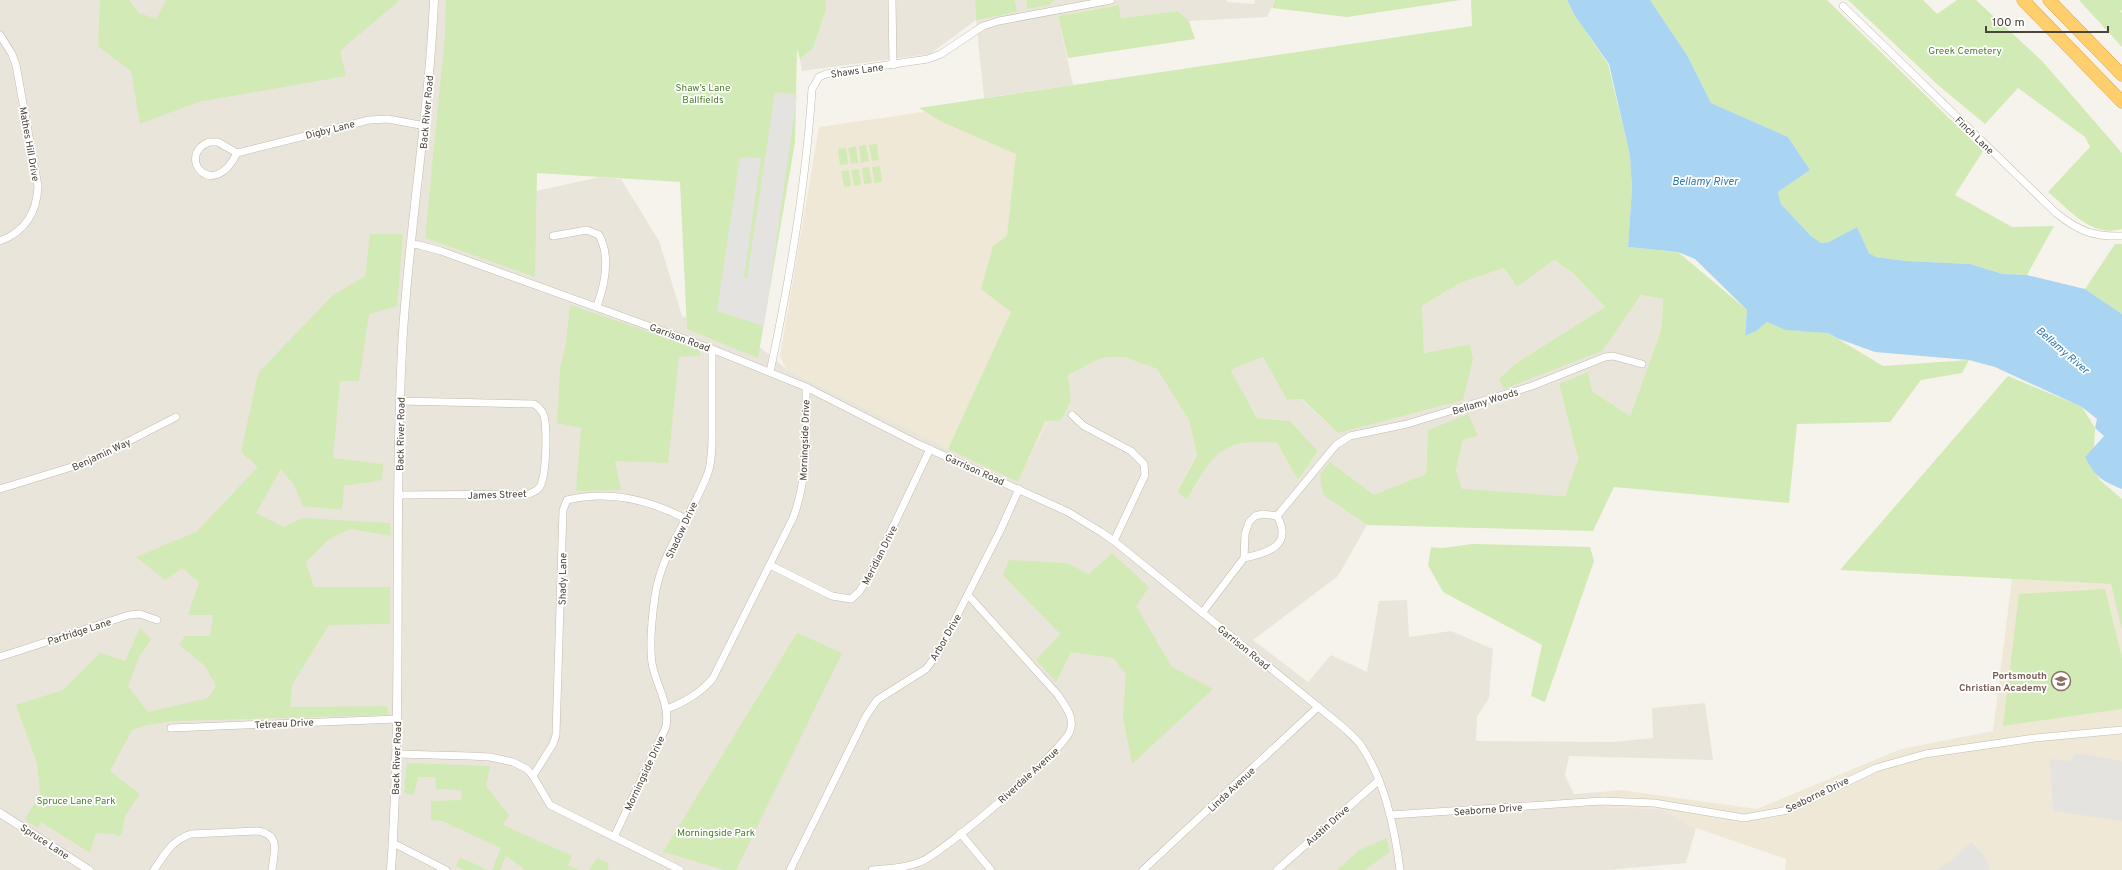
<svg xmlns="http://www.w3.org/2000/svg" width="2122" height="870" font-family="Overpass,sans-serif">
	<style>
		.residential { fill: #eae5da }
		.education { fill: #efe8d6 }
		.green { fill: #d2eab5 }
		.parking { fill: #e5e3e0 }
		.water { fill: #a9d4f2 }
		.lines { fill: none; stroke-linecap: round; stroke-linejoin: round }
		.minor-casing { stroke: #c2bbae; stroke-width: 8 }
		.tertiary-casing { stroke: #c2bbae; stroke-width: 9 }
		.motorway-casing { stroke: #e0a43c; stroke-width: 13 }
		.minor { stroke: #fff; stroke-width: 7 }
		.tertiary { stroke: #fff; stroke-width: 8 }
		.motorway { stroke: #ffcf6e; stroke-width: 12 }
		.labels { text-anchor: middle; stroke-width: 3.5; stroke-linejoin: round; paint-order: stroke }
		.park-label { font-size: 10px; fill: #4a7f2a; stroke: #fff }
		.street-label { font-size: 10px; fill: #4b4439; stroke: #fff }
		.education-label { font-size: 10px; font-weight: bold; fill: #785e54; stroke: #fff; text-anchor: end }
		.water-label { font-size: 11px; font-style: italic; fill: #2e7ab2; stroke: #fff }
	</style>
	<rect width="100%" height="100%" fill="#f6f3ec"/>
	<g class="residential">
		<path d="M0,0h465l71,191 64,-14 21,2 38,62 23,75 79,32 25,21 232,113 50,-107 33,-17 23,-1 33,12 32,51 8,35 -20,36 10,8 24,-39 16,-14 30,-5 20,2 21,37 20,-29 -28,-30 -33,-3 -26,-48 32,-13 24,43 14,-1 37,34 132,-89 -46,9 -2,-47 38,-23 44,-15 13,19 37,-27 20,14 31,33 -90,57 86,-13 40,-56 22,4 -2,31 -31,86 -38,-25 -33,-7 19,75 -13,37 -103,-6 -6,-20 7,-30 15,-4 -50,-6 -2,44 -52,22 -51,-1 44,30 -29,51 -85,64 55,42 23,-27 36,17 12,-71 28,-1 2,37 42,-6 42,18 -4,49 -12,19 -1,24 136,1 41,-4 -1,-30 53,-5 8,57 -144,-4 -4,19 9,19 27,-2 2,15 57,2 36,19 -10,35 -79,7h-1607z"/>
		<path d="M826,0h149l1,19 41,-7 -2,-12h11l1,9 23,-4 5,-5h172v2l27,2 1,-4h20l-8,17 -78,4 -11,-10 -57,7 -2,-13 -61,11 15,69 -89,13 -8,-78 -46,34 -128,17 -2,-12 13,-11 13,-38z"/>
	</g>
	<g class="education">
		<path d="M1192,73l-18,100 -156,309 -232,-113 -6,-13 39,-229z"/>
		<path d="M2012,579l99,5 11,47v239h-337l1,-11 -90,-31 -36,-19 -57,-2 -2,-15 20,-2 136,19 144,-60 92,-18z"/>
	</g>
	<g class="green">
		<path d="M100,0h29l10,13 17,6 10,-19h234l-60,51 6,25 -148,26 -58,22 -9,-53 -33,-25z"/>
		<path d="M446,0h380v10l-13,38 -13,11 -3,-10 -2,93 -37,216 -71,-29 -7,-147 -143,-9 -2,104 -110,-39 20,-202z"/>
		<path d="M975,0h40l2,12 -41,8z"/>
		<path d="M1026,0h29l-5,5 -23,4z"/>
		<path d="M1275,0h186l-114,17 -75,-9z"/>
		<path d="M1471,0h96l8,16 33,48 22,92 2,33 -4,58 50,5 69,58 -2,26 11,-5 10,-9 62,11 55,33 86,-6 -7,13 -41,7 -31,42 -93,2 -8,79 -175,-16 -21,44 -226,-6 -44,-30 -3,-21 10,-12 44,33 52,-21 2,-44 40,-16 10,22 -15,4 -7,30 6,19 103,7 13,-37 -19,-75 29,-12 4,19 38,25 31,-86 2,-31 -22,-4 -39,56 -98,38 -5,-10 16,-15 90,-57 -31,-33 -20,-14 -37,27 -13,-19 -44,15 -38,23 2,47 46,-9 3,15 -10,41 -125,33 -36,-34 -15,1 -24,-43 -32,13 26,48 33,3 28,30 -20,29 -21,-37c-58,-6 -63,12 -90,56l-10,-7 20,-37 -8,-35 -32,-51 -33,-12 -23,1 -33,17 3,26 -11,20h-15l-27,61 -70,-33 63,-137 -30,-23 12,-43 14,-10 9,-82 -74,-32 -23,-14 553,-82z"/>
		<path d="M1650,0h177l156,151 -28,44 57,32 42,-1 -27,49 -24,-1 -33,-10 -64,-3 -30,-4 -7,-4 -12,-26 -28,15 -8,1 -10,-7 -30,-32 -3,-12 32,-22 -22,-33 -77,-34 -24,-48z"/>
		<path d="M1848,0h75l14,14 20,-14h19l66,61 80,92v76c-31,9 -53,-20 -74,-37l42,-45 -5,-10 -67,-49 -33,36 -47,-39z"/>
		<path d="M2079,0h43v10l-2,1 2,2v34z"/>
		<path d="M1119,5l2,13 57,-7 11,10 6,18 -127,19 -10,-42z"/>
		<path d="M877,144l2,16 -7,1 -3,-16z"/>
		<path d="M866,145l3,16 -8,2 -2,-17z"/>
		<path d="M856,146l2,17 -7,1 -3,-16z"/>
		<path d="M846,148l2,16 -8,1 -2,-16z"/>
		<path d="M880,166l2,16 -8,1 -2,-16z"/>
		<path d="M869,167l3,16 -8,1 -2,-16z"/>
		<path d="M859,169l2,16 -7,1 -3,-16z"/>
		<path d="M849,170l2,16 -7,1 -3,-16z"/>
		<path d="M370,234h33l-6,72 -28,8 -10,67h-19l-7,77 50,6 -1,16 -38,6 -2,24 -39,-4 -9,-21 -13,-16 -25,44 27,14 20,-9 87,5 1,13 -41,-7 -21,10 -23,23 8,25h76v37l-61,1 -37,60 -2,22 97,-1 1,9 -215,6 -26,4 -15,5 -22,41 30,23 -15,22 -3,18 -3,2 -4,-2 -19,-1 -6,20 -49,-31 -3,6 -13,-8 15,-27 -3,-30 -21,-58 47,-15 37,-37 25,8 15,-33 11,11 -13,20 -10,27 20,26 60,-14 8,-12 -11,-20 -26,-21 6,-9h25l3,-21h-25l11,-33 -17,-14 -17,12 -29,-23 60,-25 62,-65 -17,-15 17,-79 74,-77 33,-20z"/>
		<path d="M2115,244h7v70l-37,-25z"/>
		<path d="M570,305l130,44v7l-21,1 -11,106 -53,-2 6,29 -45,1 5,-63 -24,-5 3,-54 6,-26z"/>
		<path d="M2008,376l74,31 13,21 -1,19 -9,10 15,23 22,19v132l-11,-47 -271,-14z"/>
		<path d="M1472,544l118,3 4,14 -49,141 -14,-6 11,-51 -99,-53 -15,-27 3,-18 12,1z"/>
		<path d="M1112,553l37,34 -13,19 36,61 41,22 -81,75 -9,-47 3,-43 -13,-16 -42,-6 -15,30 -20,-22 24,-26 -57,-59 6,-15 57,3 23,11z"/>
		<path d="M2105,589l17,69v51l-119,17 16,-132z"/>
		<path d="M797,633l45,20 -106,217h-11l-62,-18z"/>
		<path d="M407,763l83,3 -4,20 23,29 -6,10 69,31 -4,9 11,5h-53l-20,-14 -6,14h-8l9,-22 -59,-27 -11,-1v-19l31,-1 -1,-10 -25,-1 -1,-12h-17l-4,18 -10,-2z"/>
		<path d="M1386,838l4,14 -25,18h-28l21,-19z"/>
		<path d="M460,857l27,13h-23l-8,-4z"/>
		<path d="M597,858l12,5 -1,7h-19z"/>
	</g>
	<g class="parking">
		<path d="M775,92l22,3 -33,231 -47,-15 23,-154 21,1 -17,119 3,1z"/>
		<path d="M2076,753l46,8v60l-69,-10 -3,-52 20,2z"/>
		<path d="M1971,842l15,16 4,12h-55l19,-11z"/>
	</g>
	<path class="water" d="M1567,0h83l37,55 24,48 77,34 22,33 -32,22 3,12 30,32 10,7 8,-1 28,-15 12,26 7,4 30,4 64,3 33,10 24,1 58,14 37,25v175c-21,-9 -26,-11 -37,-32l19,-21 -9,-8 2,-9 -15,-12 -87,-40 -26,-7 -94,-8 -36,-13 -11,-6 -42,-3 -19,-8 -11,9 -11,5 2,-26 -52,-51 -17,-7 -50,-5 4,-58 -2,-33 -21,-92 -34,-48z"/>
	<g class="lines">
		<g class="minor-casing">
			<g id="minor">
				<path d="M892,0l1,65"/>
				<path d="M1843,6l213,207c23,18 37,24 66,23"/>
				<path d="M0,35l12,19 4,11 22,121c-1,26 -13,46 -38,55"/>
				<path d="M209,142h9l19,11c-24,50 -62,3 -28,-11z"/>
				<path d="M237,153l132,-33 19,-1 37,7"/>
				<path d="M553,236l34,-6 12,5c12,22 6,49 -2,71"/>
				<path d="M411,244l8,1 22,6 271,98 94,38 110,56 152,69 33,20 13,9 229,186c5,5 12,11 17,17 24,34 35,86 40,126"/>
				<path d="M770,372c20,-94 36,-188 42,-283l7,-12 7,-3 102,-15 13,-5 42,-28 16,-5 112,-21"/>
				<path d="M1072,415l12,11 47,25 13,13 1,11 -31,66"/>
				<path d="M0,489l88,-27 88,-45"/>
				<path d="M399,495l130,-1c3,-2 8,-3 10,-6 8,-10 8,-60 5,-72 -2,-6 -5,-9 -10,-12l-134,-3"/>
				<path d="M1277,516l59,-71 14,-9 57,-12 125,-38 73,-29 8,-1 29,8"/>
				<path d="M770,565l62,31 19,3 8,-7 11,-17 60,-126"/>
				<path d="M1202,613l42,-55 1,-24 4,-12 6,-6 8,-2 14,2c16,29 -8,37 -33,42"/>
				<path d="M0,657l129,-42 11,-1 17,6"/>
				<path d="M667,709c18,-7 34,-16 46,-31l80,-160c16,-42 13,-87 13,-131"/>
				<path d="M171,728l226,-9"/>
				<path d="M397,754l73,2 20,1 23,5 14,7 6,7 17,29 130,65"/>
				<path d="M533,776l20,-32 3,-9 7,-225 4,-10c42,-10 81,-1 119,19"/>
				<path d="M1390,815l212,-14 52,2 90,15 44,-8 88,-42 49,-14 110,-16 87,-8"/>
				<path d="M960,833l31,37"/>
				<path d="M614,837l52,-110c4,-24 -10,-41 -14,-64 -3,-21 0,-46 3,-67 6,-44 38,-82 53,-123 5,-16 4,-35 4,-51 0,-25 0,-49 0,-73"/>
				<path d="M393,843l53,27"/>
				<path d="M154,870c11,-16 18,-30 37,-36l67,-3c23,4 16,21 14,39"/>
				<path d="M790,870l76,-154 11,-16 49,-31 12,-16 62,-122 19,-42"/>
				<path d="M872,870c16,-1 33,-2 48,-8 23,-9 142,-110 150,-131 5,-14 -5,-25 -12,-36l-90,-100"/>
				<path d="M1143,870l175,-163"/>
				<path d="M1277,870l101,-89"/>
			</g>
		</g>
		<g class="tertiary-casing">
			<g id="tertiary">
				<path d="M0,813l89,57"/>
				<path d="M391,870c12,-173 2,-348 11,-521 6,-117 27,-232 32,-349"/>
			</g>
		</g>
		<g class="motorway-casing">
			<g id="motorway">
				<path d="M2023,0l99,102"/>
				<path d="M2049,0l73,75"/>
			</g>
		</g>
		<use href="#minor" class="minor"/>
		<use href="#tertiary" class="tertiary"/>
		<use href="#motorway" class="motorway"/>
	</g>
	<defs>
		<g id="school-ring" transform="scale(1)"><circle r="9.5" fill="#fff" stroke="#8d6e63" stroke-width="1.5"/><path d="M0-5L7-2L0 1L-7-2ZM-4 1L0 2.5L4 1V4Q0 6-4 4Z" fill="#8d6e63"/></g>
	</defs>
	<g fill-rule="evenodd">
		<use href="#school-ring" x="2061" y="681"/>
	</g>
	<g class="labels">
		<g class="park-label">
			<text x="1965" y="54">Greek Cemetery</text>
			<text x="703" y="91">Shaw’s Lane<tspan x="703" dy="12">Ballfields</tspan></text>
			<text x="76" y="804">Spruce Lane Park</text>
			<text x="716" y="836">Morningside Park</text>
		</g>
		<g class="street-label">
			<text transform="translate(857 70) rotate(-8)" y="4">Shaws Lane</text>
			<text transform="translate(426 112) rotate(-85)" y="4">Back River Road</text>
			<text transform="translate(330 129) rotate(-14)" y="4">Digby Lane</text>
			<text transform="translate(1975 135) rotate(44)" y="4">Finch Lane</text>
			<text transform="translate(30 144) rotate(80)" y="4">Mathes Hill Drive</text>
			<text transform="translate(680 337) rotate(20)" y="4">Garrison Road</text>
			<text transform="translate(1485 401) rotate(-17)" y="4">Bellamy Woods</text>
			<text transform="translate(400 434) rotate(-89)" y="4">Back River Road</text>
			<text transform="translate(804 440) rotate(-88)" y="4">Morningside Drive</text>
			<text transform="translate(101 454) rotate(-25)" y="4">Benjamin Way</text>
			<text transform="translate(975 469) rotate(24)" y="4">Garrison Road</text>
			<text transform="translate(497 494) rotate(-2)" y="4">James Street</text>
			<text transform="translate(681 530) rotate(-65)" y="4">Shadow Drive</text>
			<text transform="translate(879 555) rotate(-63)" y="4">Meridian Drive</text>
			<text transform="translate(562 579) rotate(-89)" y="4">Shady Lane</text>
			<text transform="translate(79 631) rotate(-18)" y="4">Partridge Lane</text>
			<text transform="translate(945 637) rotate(-60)" y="4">Arbor Drive</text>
			<text transform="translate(1244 647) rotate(39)" y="4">Garrison Road</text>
			<text transform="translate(284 723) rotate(-3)" y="4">Tetreau Drive</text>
			<text transform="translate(396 758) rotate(-88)" y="4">Back River Road</text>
			<text transform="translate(644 773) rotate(-65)" y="4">Morningside Drive</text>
			<text transform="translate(1028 775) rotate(-42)" y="4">Riverdale Avenue</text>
			<text transform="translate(1231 789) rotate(-43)" y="4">Linda Avenue</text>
			<text transform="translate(1817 794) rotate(-26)" y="4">Seaborne Drive</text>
			<text transform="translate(1488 809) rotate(-4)" y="4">Seaborne Drive</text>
			<text transform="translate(1327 825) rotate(-42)" y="4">Austin Drive</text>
			<text transform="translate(45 841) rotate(33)" y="4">Spruce Lane</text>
		</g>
		<g class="education-label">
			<text x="2047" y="679">Portsmouth<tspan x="2047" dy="12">Christian Academy</tspan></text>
		</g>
		<g class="water-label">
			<text x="1705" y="185">Bellamy River</text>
			<text transform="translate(2063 350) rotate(41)" y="4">Bellamy River</text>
		</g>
	</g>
	<path d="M1986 26v6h122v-6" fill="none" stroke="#4b4439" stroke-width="2"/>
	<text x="1992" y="26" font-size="12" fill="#4b4439" stroke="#ffffff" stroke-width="3" paint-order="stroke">100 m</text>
</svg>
